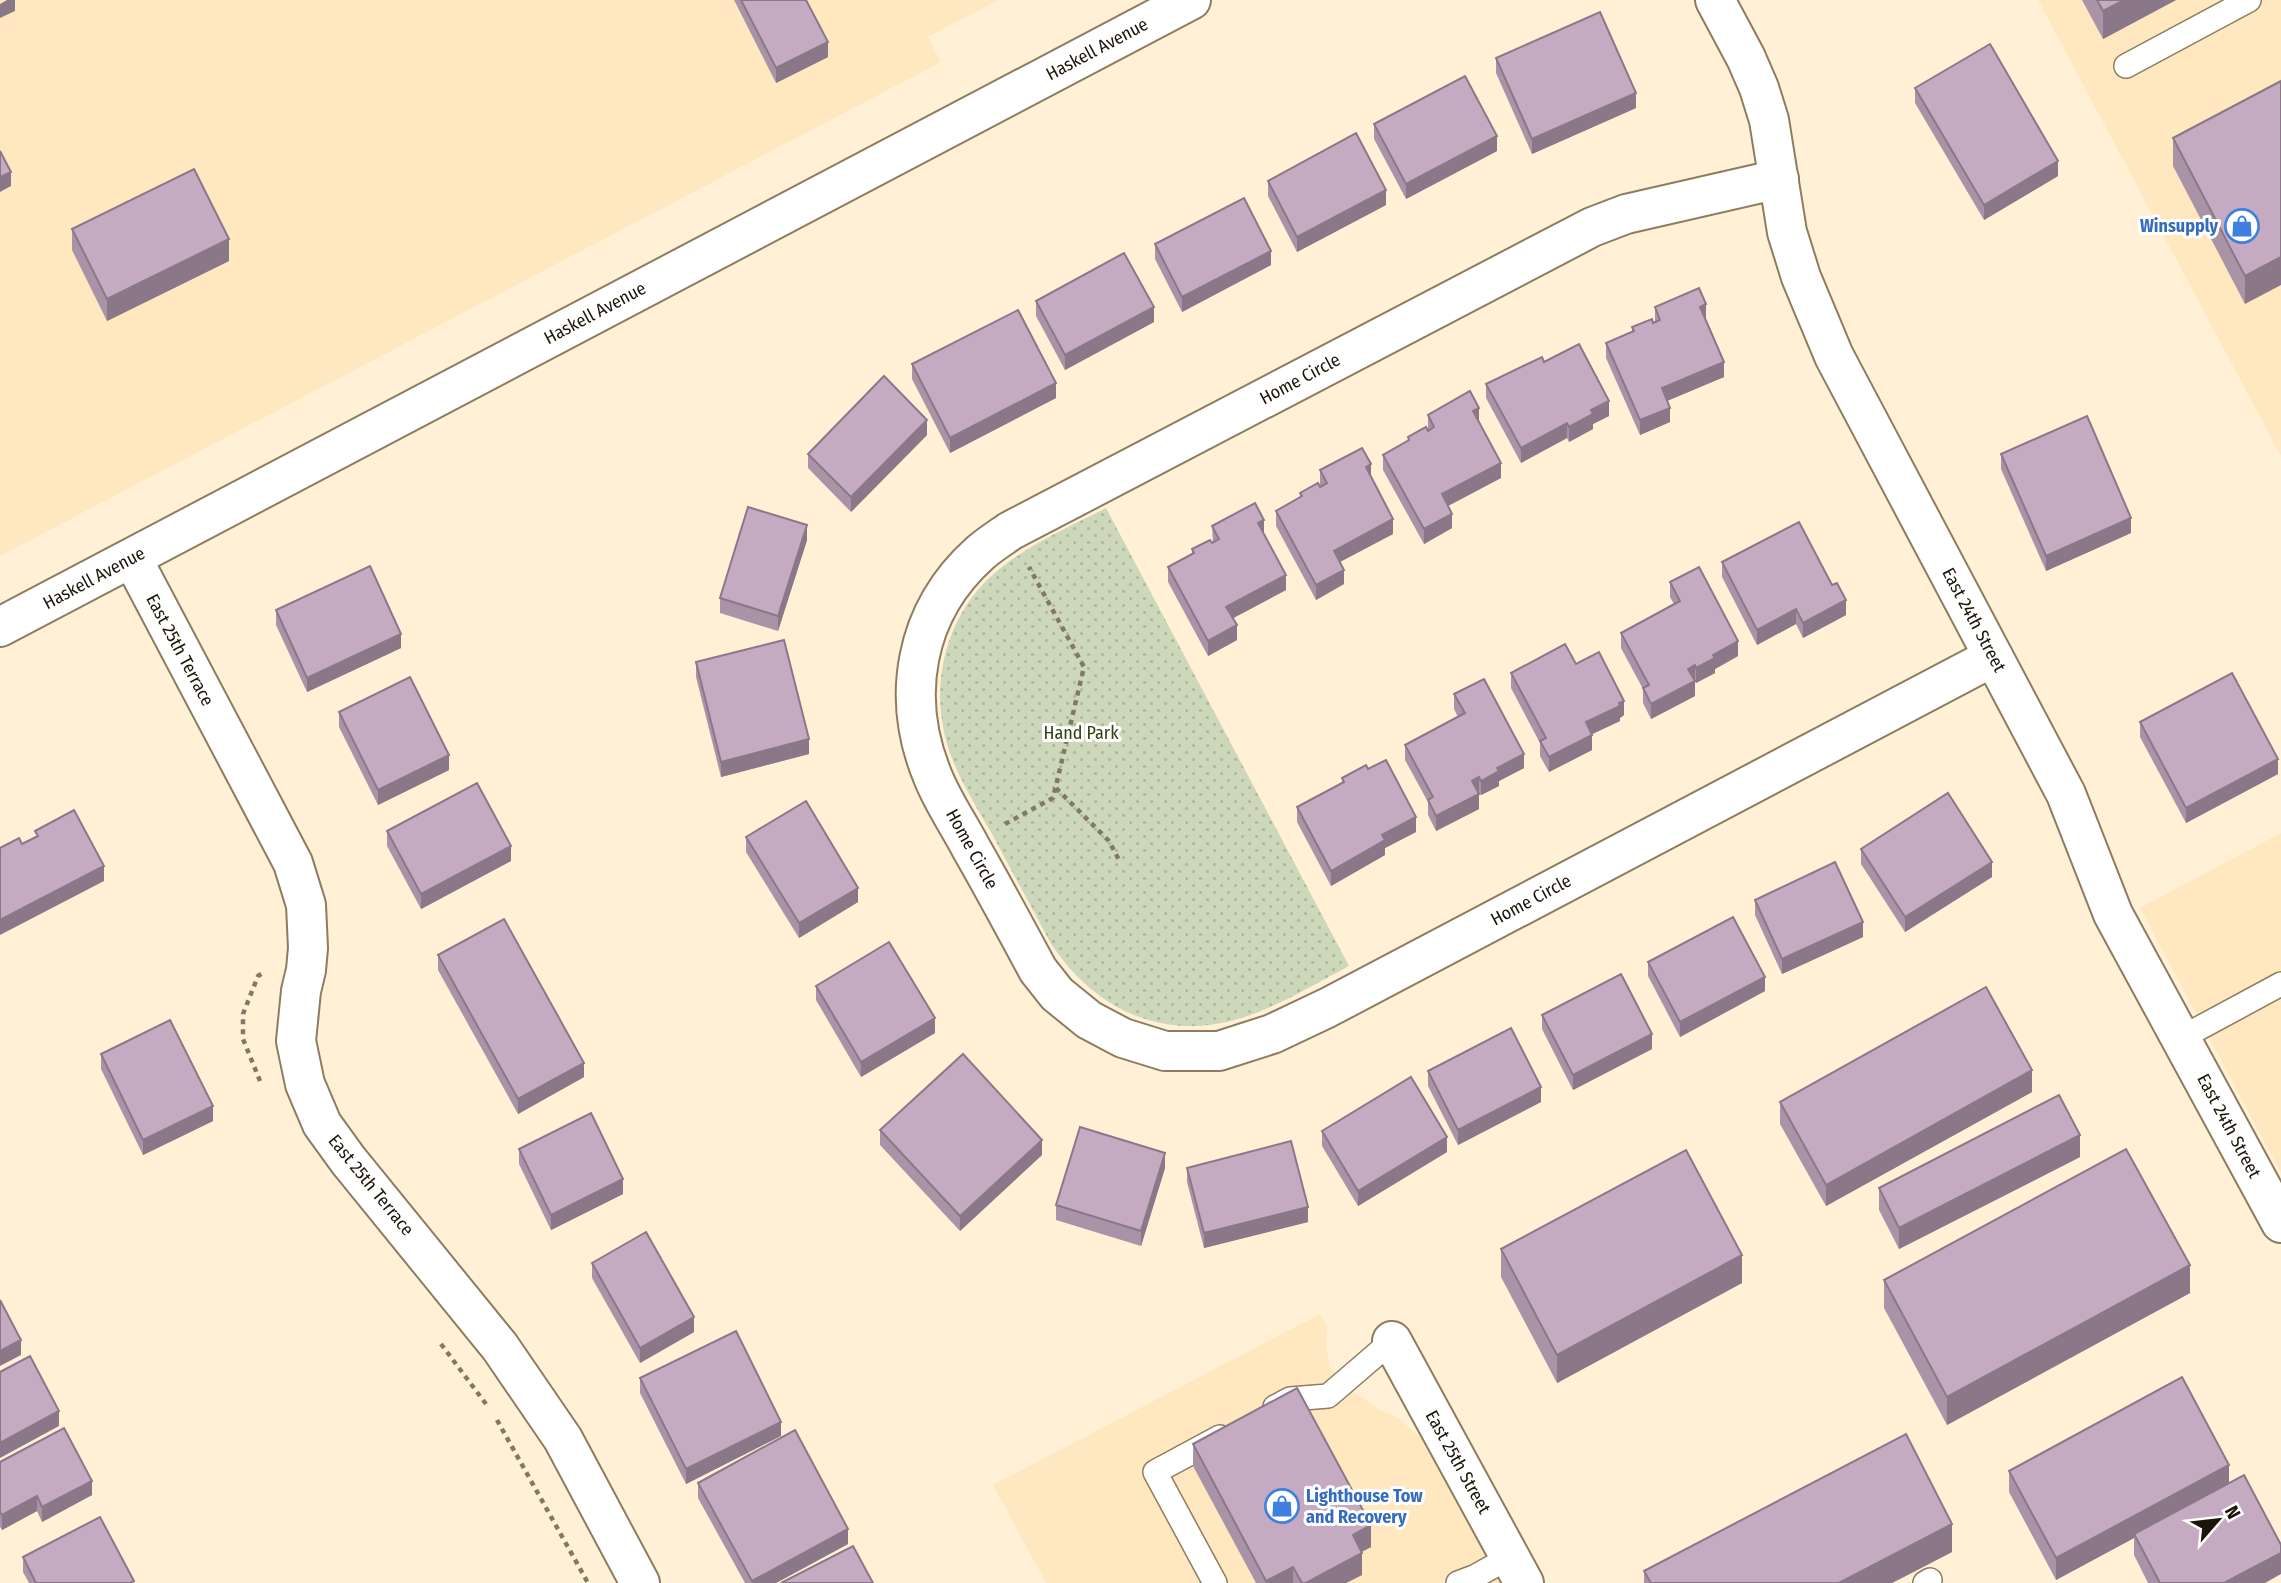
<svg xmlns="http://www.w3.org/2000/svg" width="2281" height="1583" font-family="'Fira Sans Condensed',sans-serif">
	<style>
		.built { fill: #ffe8c0 }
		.park { fill: url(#park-dots) }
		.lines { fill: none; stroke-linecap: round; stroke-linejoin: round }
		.lane-casing { stroke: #8d7c5f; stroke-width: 26 }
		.street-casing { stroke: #8d7c5f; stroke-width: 42 }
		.secondary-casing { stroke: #8d7c5f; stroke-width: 42 }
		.path { stroke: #827865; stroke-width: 4.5; stroke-dasharray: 5 5; stroke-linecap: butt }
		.lane { stroke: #fff; stroke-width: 23 }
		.street { stroke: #fff; stroke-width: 38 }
		.secondary { stroke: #fff; stroke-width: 38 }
		.wall { fill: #a993a7 }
		.shaded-wall { fill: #8a7888 }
		.building { fill: #c5abc2; stroke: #8a7888; stroke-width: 2 }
		.labels { text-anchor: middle; stroke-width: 6; stroke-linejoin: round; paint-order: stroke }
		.street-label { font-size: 18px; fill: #1b1509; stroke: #fff }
		.shop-label { font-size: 18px; font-weight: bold; fill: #366cbe; stroke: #fff; text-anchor: end }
		.park-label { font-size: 18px; fill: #324010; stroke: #fff }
	</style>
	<defs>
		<pattern id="park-dots" width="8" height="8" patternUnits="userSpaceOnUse" patternTransform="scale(1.75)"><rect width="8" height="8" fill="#cdd8bb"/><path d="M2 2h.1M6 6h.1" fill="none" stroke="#afb89f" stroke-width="1.8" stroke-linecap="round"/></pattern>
	</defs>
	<rect width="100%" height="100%" fill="#fff0d6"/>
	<g class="built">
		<path d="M0,0h998l-70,37 13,25 -941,494z"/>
		<path d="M2038,0h243v456l-154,-289z"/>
		<path d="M2281,833v340l-141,-265z"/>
		<path d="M1320,1314l7,13 -1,20 4,20 14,19 36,24 17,7 23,20 80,146h-454l-53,-98z"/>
	</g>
	<path class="park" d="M1106,508l243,458c-36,19 -73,42 -111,53 -78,23 -146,-12 -188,-77 -19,-36 -39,-72 -58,-108 -15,-26 -32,-53 -42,-81 -21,-60 -8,-128 37,-173 33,-32 78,-51 119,-72z"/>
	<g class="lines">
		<g class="lane-casing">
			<g id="lane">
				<path d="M2126,66l123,-66"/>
				<path d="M2181,1038l100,-54"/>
				<path d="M1275,1407l15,-8 38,-3 64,-55"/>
				<path d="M1215,1583l-60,-111 65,-35"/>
				<path d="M1458,1583l16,-6 36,-20"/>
				<path d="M1925,1583l5,-3"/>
			</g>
		</g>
		<g class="street-casing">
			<g id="street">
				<path d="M1715,0l31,58 13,30 10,32 18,112 14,45 33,79 232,438 47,120 168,309"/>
				<path d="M1779,179l-153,35 -34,13 -582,304c-10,7 -21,14 -30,22 -66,59 -80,145 -47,224 10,25 26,48 38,71 23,40 45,81 67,122l19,24 32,26 34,18 42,13h54l53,-17 55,-26 666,-351"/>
				<path d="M132,558l161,305 13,42 2,43 -2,22 -5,21 -5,50 9,43 17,40 26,36 152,187 63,92 77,144"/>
				<path d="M1392,1341l132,242"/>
			</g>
		</g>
		<g class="secondary-casing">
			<path id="secondary" d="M0,627l1191,-627"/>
		</g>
		<g class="path">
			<path d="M1056,788l53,53 10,19"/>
			<path d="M1005,824l48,-26 31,-131 -55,-100"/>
			<path d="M260,1081l-17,-42v-25l15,-38 5,-3"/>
			<path d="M441,1344l45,60"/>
			<path d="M497,1420l91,163"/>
		</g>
		<use href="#lane" class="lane"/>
		<use href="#street" class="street"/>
		<use href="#secondary" class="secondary"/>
	</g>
	<g class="wall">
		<path d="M734,0h72l22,57 -52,26z"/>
		<path d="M2082,0h94l-73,39z"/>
		<path d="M1496,58l140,50 -104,46 -36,-81z"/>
		<path d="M2281,81l-36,223 -72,-138v-28z"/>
		<path d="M1915,88l143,88 -74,44 -69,-117z"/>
		<path d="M1374,124l123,27 -91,48 -32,-60z"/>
		<path d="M1268,181l118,24 -89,47 -29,-56z"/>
		<path d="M72,229l157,32 -122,60 -35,-71z"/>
		<path d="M1155,244l116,21 -89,47 -27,-53z"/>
		<path d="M1036,301l118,21 -89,48 -29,-54z"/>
		<path d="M1655,307l51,12 -1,1 19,57 -57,24 3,21 -30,13 -34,-77v-15l26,-11v-5l23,-5z"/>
		<path d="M1544,362l65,54 -16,8v5l-24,13 -2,-4 -46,25 -35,-65v-14z"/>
		<path d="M912,364l144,34 -106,55 -38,-74z"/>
		<path d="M1428,415l51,6 22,57 -53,28 4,22 -28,16 -41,-74v-15l25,-14v-4l20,-7z"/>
		<path d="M927,435l-76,77 -43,-44v-14z"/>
		<path d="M2001,454l130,79 -85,38 -45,-102z"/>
		<path d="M1320,470l51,7 22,57 -53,28 4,22 -28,16 -40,-74v-15l24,-14v-4l20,-7z"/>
		<path d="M1212,526l52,8 22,56 -53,28 4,22 -29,16 -40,-74v-15l24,-13v-5l21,-6z"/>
		<path d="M807,540l-29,91 -58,-18v-15z"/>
		<path d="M1722,562l124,53 -43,23 -7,-14 -39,21 -35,-68z"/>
		<path d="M1670,582l68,74 -23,13v4l-19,10 -2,-3 1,16 -44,23 -8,-16v-14l-22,-41v-15l53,-29 -4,-7z"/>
		<path d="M276,610l125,38 -94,44 -31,-67z"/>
		<path d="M696,662l113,92 -88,23 -25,-100z"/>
		<path d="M1576,664l48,51 -4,3v3l-28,13v16l-43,22 -9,-16v-13l-29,-55v-15z"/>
		<path d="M1454,694l70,74 -25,13v5l-18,9 -3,-3 1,17 -43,22 -8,-16v-13l-23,-42v-15l53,-28 -4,-8z"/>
		<path d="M339,712l110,58 -71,35 -39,-78z"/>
		<path d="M2140,722l138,52 -92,49 -46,-86z"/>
		<path d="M1368,769l48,63 -31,16v7l-54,31 -34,-64v-15l45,-24v-5z"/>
		<path d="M387,831l124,30 -90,48 -34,-63z"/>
		<path d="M746,837l112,65 -59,36 -53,-86z"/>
		<path d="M1861,849l131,28 -87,55 -44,-68z"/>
		<path d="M1755,900l108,37 -81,37 -27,-59z"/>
		<path d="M438,955l146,122 -66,37 -80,-144z"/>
		<path d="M1648,962l117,29 -85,46 -32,-61z"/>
		<path d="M816,986l119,47 -74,44 -45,-77z"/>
		<path d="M1542,1015l110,34 -79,41 -31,-61z"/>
		<path d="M101,1054l112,67 -70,34 -42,-86z"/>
		<path d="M1428,1071l113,31 -83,43 -30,-59z"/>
		<path d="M2032,1092l-206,114 -46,-82v-22z"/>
		<path d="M880,1130l162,25 -82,76 -80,-86z"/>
		<path d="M1322,1131l125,21 -89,54 -36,-60z"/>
		<path d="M519,1149l104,45 -72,36 -32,-66z"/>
		<path d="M2080,1157l-181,92 -20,-39v-22z"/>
		<path d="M1165,1168l-24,78 -85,-26v-15z"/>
		<path d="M1187,1168l121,54 -104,26 -17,-66z"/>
		<path d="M1501,1249l241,34 -185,100 -56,-106z"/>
		<path d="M592,1263l102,69 -54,31 -48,-85z"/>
		<path d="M1884,1280l306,13 -243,132 -63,-117z"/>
		<path d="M640,1378l141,58 -95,48 -46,-91z"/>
		<path d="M1193,1444l178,103 -9,5v23l-16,8h-90l-63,-117z"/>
		<path d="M0,1462l92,33 -50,27 -5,-11 -35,19 -2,-3z"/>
		<path d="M2009,1471l220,12 36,100h-117l-14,-28v-17l-78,42 -47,-88z"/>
		<path d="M698,1483l150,61 -72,39h-31l-47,-85z"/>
		<path d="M1952,1552l-60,31h-248v-12z"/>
		<path d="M23,1557l111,26h-105l-6,-11z"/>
	</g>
	<g class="shaded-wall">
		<path d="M7,0h8v11l-15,7v-14z"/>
		<path d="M2124,0h52l-73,39v-28z"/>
		<path d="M828,42v15l-52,26v-15z"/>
		<path d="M1636,93v15l-104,46v-15z"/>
		<path d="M1497,136v15l-91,48v-15z"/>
		<path d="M2058,161v15l-74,44v-15z"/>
		<path d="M11,172v14l-11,6v-15z"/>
		<path d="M1386,190v15l-89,47v-15z"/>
		<path d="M229,239v22l-122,60v-22z"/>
		<path d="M1271,251v14l-89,47v-15z"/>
		<path d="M2281,257v28l-36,19v-28z"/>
		<path d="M1706,304v15l-6,3v-15z"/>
		<path d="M1154,307v15l-89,48v-15z"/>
		<path d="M1724,362v15l-62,26v-15z"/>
		<path d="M1056,383v15l-106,55v-15z"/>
		<path d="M1609,401v15l-16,8v5l-24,13v-15l22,-17z"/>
		<path d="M1479,408v15l-6,-12z"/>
		<path d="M1670,408v14l-30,13v-15z"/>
		<path d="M927,420v15l-76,77v-15z"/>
		<path d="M1567,423v15l-46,25v-15z"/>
		<path d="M1501,463v15l-59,31v-15z"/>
		<path d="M1371,464v15l-5,-12z"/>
		<path d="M1452,514v14l-28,16v-15z"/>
		<path d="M2131,518v15l-85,38v-15z"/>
		<path d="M1393,519v15l-59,31v-14z"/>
		<path d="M1264,520v14l-6,-11z"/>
		<path d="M807,525v15l-29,91v-15z"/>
		<path d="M1344,570v14l-28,16v-15z"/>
		<path d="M1286,575v15l-60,32v-15z"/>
		<path d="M1846,600v15l-43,23v-15z"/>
		<path d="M1796,609v15l-39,21v-15z"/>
		<path d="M1237,625v15l-29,16v-15z"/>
		<path d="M401,634v14l-94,44v-14z"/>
		<path d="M1738,641v15l-23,13v4l-19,10v-15l17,-13z"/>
		<path d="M1695,665v15l-7,3v-14z"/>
		<path d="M1695,681v15l-44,23v-15z"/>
		<path d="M1624,701v14l-4,3v3l-34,16v-15z"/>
		<path d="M1592,735v15l-43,22v-15z"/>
		<path d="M809,739v15l-88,23v-15z"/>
		<path d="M1524,754v14l-25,13v5l-18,9v-14l16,-13z"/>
		<path d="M449,755v15l-71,35v-15z"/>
		<path d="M2278,759v15l-92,49v-15z"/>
		<path d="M1479,777v15l-7,4v-15z"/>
		<path d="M1479,794v15l-43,22v-15z"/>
		<path d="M1416,817v15l-31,16v7l-54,31v-15l51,-36z"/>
		<path d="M511,846v15l-90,48v-15z"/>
		<path d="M1992,862v15l-87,55v-15z"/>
		<path d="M104,866v15l-104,54v-15z"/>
		<path d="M858,888v14l-59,36v-15z"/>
		<path d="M1863,922v15l-81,37v-15z"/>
		<path d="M1765,977v14l-85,46v-15z"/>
		<path d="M935,1018v15l-74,44v-15z"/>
		<path d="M1652,1034v15l-79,41v-15z"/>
		<path d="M584,1063v14l-66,37v-15z"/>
		<path d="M2032,1070v22l-206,114v-21z"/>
		<path d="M1541,1087v15l-83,43v-15z"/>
		<path d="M213,1106v15l-70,34v-15z"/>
		<path d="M2080,1135v22l-181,92v-21z"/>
		<path d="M1447,1137v15l-89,54v-15z"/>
		<path d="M1042,1140v15l-82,76v-15z"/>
		<path d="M1165,1153v15l-24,78v-15z"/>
		<path d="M623,1179v15l-72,36v-15z"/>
		<path d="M1308,1207v15l-104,26v-15z"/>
		<path d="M1742,1255v28l-185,100v-28z"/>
		<path d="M2190,1265v28l-243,132v-28z"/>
		<path d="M694,1317v15l-54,31v-15z"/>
		<path d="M21,1340v15l-21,11v-15z"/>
		<path d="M59,1411v15l-59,32v-15z"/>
		<path d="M781,1422v14l-95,48v-15z"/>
		<path d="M2229,1465v22l-95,47v4l-78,42v-22z"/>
		<path d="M92,1481v14l-50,27v-15z"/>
		<path d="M37,1496v15l-35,19v-15z"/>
		<path d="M1952,1524v28l-60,31h-53z"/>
		<path d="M1371,1525v22l-18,9v-21z"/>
		<path d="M848,1529v15l-72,39h-24v-2z"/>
		<path d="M1362,1553v22l-16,8h-40z"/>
		<path d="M2281,1553v21l-16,9h-41z"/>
		<path d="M1293,1567v16h-27v-2z"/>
	</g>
	<g class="building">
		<path d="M741,0h65l22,42 -52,26z"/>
		<path d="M2097,0h27l-21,11z"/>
		<path d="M1600,12l36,81 -104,46 -36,-81z"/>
		<path d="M1990,44l68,117 -74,44 -69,-117z"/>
		<path d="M1465,76l32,60 -91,48 -32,-60z"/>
		<path d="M2281,81v176l-36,19 -72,-138z"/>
		<path d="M1356,133l30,57 -89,47 -29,-56z"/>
		<path d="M0,151l11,21 -11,5z"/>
		<path d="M194,169l35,70 -122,60 -35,-70z"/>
		<path d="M1244,198l27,53 -89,46 -27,-53z"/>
		<path d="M1124,253l30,54 -89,48 -29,-54z"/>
		<path d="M1699,288l7,16 -6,3 24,55 -62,26 8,20 -30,12 -34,-77 28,-12 -2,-4 20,-8 1,4 7,-3 -5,-13z"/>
		<path d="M1018,310l38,73 -106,55 -38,-74z"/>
		<path d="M1579,344l30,57 -18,9 2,4 -24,13 -2,-4 -46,25 -35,-64 56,-27 2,5z"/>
		<path d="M884,376l43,44 -76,77 -43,-43z"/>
		<path d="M1470,391l9,17 -6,3 28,52 -59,31 10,20 -28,15 -41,-74 26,-15 -1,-3 18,-10 2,4 6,-4 -6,-12z"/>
		<path d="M2087,416l44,102 -85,38 -45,-102z"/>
		<path d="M1362,448l9,16 -5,3 27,52 -59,32 10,19 -28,15 -40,-74 26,-15 -2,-3 18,-10 2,4 7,-4 -7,-13z"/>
		<path d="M1255,503l9,17 -6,3 28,52 -60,32 11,18 -29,16 -40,-74 26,-14 -2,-4 18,-9 2,3 7,-4 -7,-13z"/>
		<path d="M748,507l59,18 -29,91 -58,-18z"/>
		<path d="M1799,522l33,63 5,-2 9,17 -43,23 -7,-14 -39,21 -35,-68z"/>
		<path d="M370,566l31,68 -94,44 -31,-68z"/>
		<path d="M1699,567l39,74 -25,14 2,3 -19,10 -1,-3 -7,4 7,12 -44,23 -8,-16 6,-3 -28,-52 59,-32 -10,-19z"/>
		<path d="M784,640l25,99 -88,23 -25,-100z"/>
		<path d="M1565,644l11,20 23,-12 25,49 -5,2 1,3 -34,16 6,13 -43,22 -9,-16 6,-3 -35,-65z"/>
		<path d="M2232,673l46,86 -92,49 -46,-86z"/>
		<path d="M410,677l39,78 -71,35 -39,-78z"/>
		<path d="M1484,679l40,75 -27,14 2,3 -18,10 -2,-4 -7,4 7,13 -43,22 -8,-16 5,-3 -28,-52 60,-32 -11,-19z"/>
		<path d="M1386,760l30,57 -34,18 3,5 -54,31 -34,-64 47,-25 -2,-4 24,-13 2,4z"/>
		<path d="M477,783l34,63 -90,48 -34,-63z"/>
		<path d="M1948,793l44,69 -87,55 -44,-68z"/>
		<path d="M806,801l52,87 -59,35 -53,-86z"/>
		<path d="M74,810l30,56 -104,54v-72l19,-10 3,6 16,-8 -3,-5z"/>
		<path d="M1835,862l28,60 -81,37 -27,-59z"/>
		<path d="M1733,917l32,60 -85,45 -32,-60z"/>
		<path d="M504,919l80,144 -66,36 -80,-144z"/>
		<path d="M889,942l46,76 -74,44 -45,-76z"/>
		<path d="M1621,974l31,60 -79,41 -31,-60z"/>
		<path d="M1986,987l46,83 -206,115 -46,-83z"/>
		<path d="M170,1020l43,86 -70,34 -42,-86z"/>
		<path d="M1511,1028l30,59 -83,43 -30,-59z"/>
		<path d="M963,1054l79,86 -82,76 -80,-86z"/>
		<path d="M1411,1077l36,60 -89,54 -36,-60z"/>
		<path d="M2059,1095l21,40 -181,93 -20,-40z"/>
		<path d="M591,1113l32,66 -72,36 -32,-66z"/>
		<path d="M1080,1127l85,26 -24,78 -85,-26z"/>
		<path d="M1291,1141l17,66 -104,26 -17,-65z"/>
		<path d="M2126,1149l64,116 -243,132 -63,-117z"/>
		<path d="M1686,1150l56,105 -185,100 -56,-106z"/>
		<path d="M646,1232l48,85 -54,31 -48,-85z"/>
		<path d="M0,1300l21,40 -21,11z"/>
		<path d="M736,1331l45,91 -95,47 -46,-91z"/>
		<path d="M30,1356l29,55 -59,32v-71z"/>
		<path d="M2182,1377l47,88 -173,93 -47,-87z"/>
		<path d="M1297,1388l74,137 -18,10 9,18 -56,30h-4l-9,-16 -27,14 -73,-137z"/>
		<path d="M64,1428l28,53 -50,26 -5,-11 -35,19 -2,-3v-50z"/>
		<path d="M795,1430l53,99 -96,52 -54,-98z"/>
		<path d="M1906,1434l46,90 -113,59h-188l-7,-12z"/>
		<path d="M2244,1475l37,70v8l-57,30h-64l-26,-49z"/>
		<path d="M100,1517l34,64 -4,2h-94l-13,-26z"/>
		<path d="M853,1546l20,37h-92z"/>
	</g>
	<defs>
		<g id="shop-ring" transform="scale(1.75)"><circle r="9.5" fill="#fff" stroke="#3f7fe0" stroke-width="1.5"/><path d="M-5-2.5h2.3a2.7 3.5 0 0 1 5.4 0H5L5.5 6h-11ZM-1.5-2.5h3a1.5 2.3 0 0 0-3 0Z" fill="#3f7fe0"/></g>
	</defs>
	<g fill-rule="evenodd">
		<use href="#shop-ring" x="2242" y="226"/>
		<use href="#shop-ring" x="1282" y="1506"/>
	</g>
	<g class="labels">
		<g class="street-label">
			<text transform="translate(1097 49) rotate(-28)" y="6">Haskell Avenue</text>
			<text transform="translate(595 313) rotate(-28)" y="6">Haskell Avenue</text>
			<text transform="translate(1300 379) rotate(-28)" y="6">Home Circle</text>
			<text transform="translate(94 578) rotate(-28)" y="6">Haskell Avenue</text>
			<text transform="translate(1974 620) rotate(62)" y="6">East 24th Street</text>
			<text transform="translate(180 650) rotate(62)" y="6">East 25th Terrace</text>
			<text transform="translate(972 849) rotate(61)" y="6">Home Circle</text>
			<text transform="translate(1531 900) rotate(-28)" y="6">Home Circle</text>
			<text transform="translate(2229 1126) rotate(62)" y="6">East 24th Street</text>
			<text transform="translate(371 1185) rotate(51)" y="6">East 25th Terrace</text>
			<text transform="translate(1458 1462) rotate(61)" y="6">East 25th Street</text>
		</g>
		<g class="shop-label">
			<text x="2218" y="232">Winsupply</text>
			<text x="1306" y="1502" text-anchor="start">Lighthouse Tow<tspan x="1306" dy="21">and Recovery</tspan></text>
		</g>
		<g class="park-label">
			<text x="1081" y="739">Hand Park</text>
		</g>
	</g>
	<g transform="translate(2218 1520) rotate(62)" stroke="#ffffff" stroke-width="5" paint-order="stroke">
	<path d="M0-5L12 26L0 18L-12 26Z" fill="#1b1509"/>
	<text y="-10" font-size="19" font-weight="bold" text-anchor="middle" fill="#1b1509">N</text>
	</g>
</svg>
